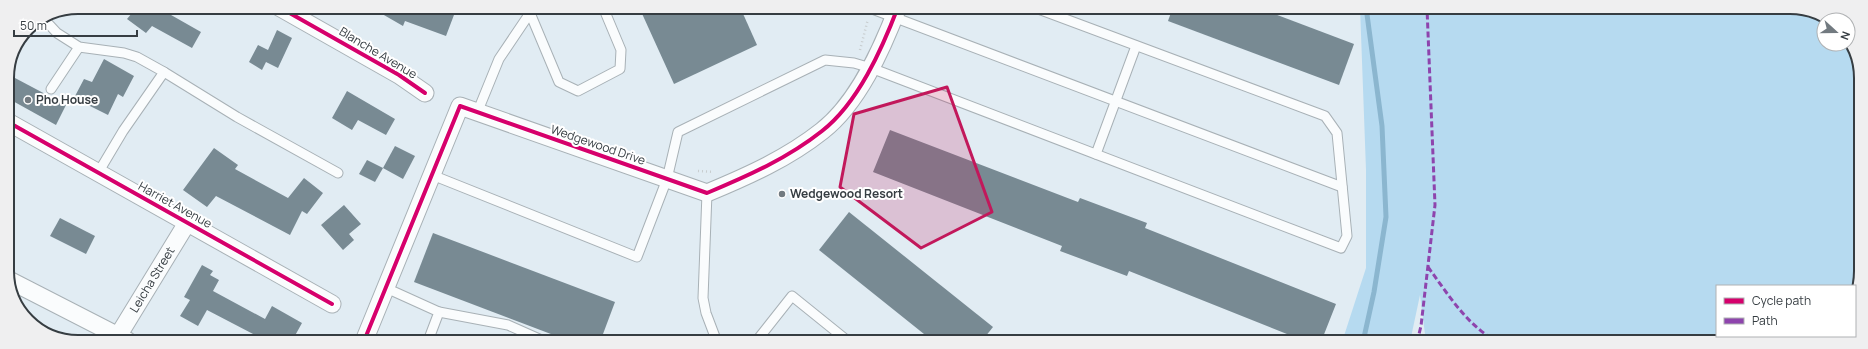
<svg xmlns="http://www.w3.org/2000/svg" width="1868" height="349" font-family="Manrope,sans-serif">
	<style>
		.green { fill: #b6daf0 }
		.lines { fill: none; stroke-linecap: round; stroke-linejoin: round }
		.stream { stroke: #8bb6cf; stroke-width: 5 }
		.building { fill: #788a93 }
		.service-casing { stroke: #a8b1b6; stroke-width: 11 }
		.minor-casing { stroke: #a8b1b6; stroke-width: 19 }
		.path { stroke: #c8cdcf; stroke-width: 2.5; stroke-dasharray: 1 3; stroke-linecap: butt }
		.service { stroke: #fafcfd; stroke-width: 9 }
		.minor { stroke: #fafcfd; stroke-width: 17 }
		.quiet { stroke: #8e44ad; stroke-width: 3; stroke-dasharray: 6 3; stroke-linecap: butt }
		.cycleway-casing { stroke: #fff; stroke-width: 6 }
		.cycleway { stroke: #d6006c; stroke-width: 4 }
		.marked { fill: #c2185b; fill-opacity: 0.2; stroke: #c2185b; stroke-width: 3; stroke-linejoin: round }
		.poi-dot { fill: #727a80; stroke: #fff; stroke-width: 1.5 }
		.labels { text-anchor: middle; stroke-width: 4; stroke-linejoin: round; paint-order: stroke }
		.street-label { font-size: 12px; fill: #363d42; stroke: #fff }
		.poi-label { font-size: 12px; font-weight: bold; fill: #363d42; stroke: #fff; text-anchor: start }
		.rim { fill: none; stroke: #363d42; stroke-width: 2 }
	</style>
	<rect width="100%" height="100%" fill="#e1ecf3"/>
	<path class="green" d="M1360,7l439,1 27,12h-2v24h24l12,20v216l-5,10v-4h-138v50h91l-14,6h-368l-6,-47 -10,47h-68l24,-74v-98z"/>
	<g class="lines">
		<path class="stream" d="M1363,342l11,-50 12,-75 -4,-91 -16,-119"/>
	</g>
	<g class="building">
		<path d="M137,7h20l44,25 -9,16 -40,-22 -6,7 -19,-14z"/>
		<path d="M370,7h87l-11,29 -41,-15 -2,5z"/>
		<path d="M639,7h101l17,38 -83,39z"/>
		<path d="M1173,7h83l98,37 -15,41 -171,-64z"/>
		<path d="M277,30l15,8 -14,30 -12,-6 -4,8 -13,-8 9,-17 10,5z"/>
		<path d="M104,59l30,17 -11,21 -5,-3 -10,21 -34,-17 10,-19 8,3z"/>
		<path d="M15,78l51,27 -10,20 -45,-25 -4,-15z"/>
		<path d="M347,91l48,28 -9,16 -28,-15 -6,10 -20,-12z"/>
		<path d="M890,130l188,72 2,-4 67,25 -2,5 191,76 -15,38h-14l-178,-71 -2,5 -67,-25 2,-5 -189,-74z"/>
		<path d="M395,146l20,10 -12,23 -20,-11z"/>
		<path d="M214,148l24,17 -3,4 53,29 16,-20 19,15 -16,21 -5,-3 -12,24 -74,-39 -9,11 -24,-17z"/>
		<path d="M367,160l16,8 -8,14 -16,-8z"/>
		<path d="M344,205l17,19 -12,10 5,6 -11,10 -22,-25z"/>
		<path d="M849,212l144,115 -12,15h-47l-115,-92z"/>
		<path d="M60,218l35,18 -9,18 -36,-18z"/>
		<path d="M433,233l182,69 -15,40h-28l-158,-60z"/>
		<path d="M202,265l11,6 -3,4 9,5 -6,11 52,28 7,-13 30,17 -10,18h-40l3,-6 -48,-25 -9,16 -18,-10 10,-16 -6,-3z"/>
	</g>
	<g class="lines">
		<g class="service-casing">
			<g id="service">
				<path d="M535,7l-5,6 29,69 19,9 42,-22 1,-19 -18,-43"/>
				<path d="M867,7l475,180"/>
				<path d="M43,18l14,15 22,14 45,6 13,4 27,15 -41,59 -25,42"/>
				<path d="M164,72l73,45 101,56"/>
				<path d="M51,89l28,-42"/>
				<path d="M477,113l22,-54 31,-46"/>
				<path d="M1096,154l40,-108"/>
				<path d="M432,175l205,82 30,-78 11,-47 147,-72 29,3 17,5 470,180 6,-12 -10,-103 -12,-17 -292,-109"/>
				<path d="M707,193l-4,105 3,15 11,29"/>
				<path d="M386,288l53,24 -11,29"/>
				<path d="M439,312l69,13 36,16"/>
				<path d="M745,342l13,-3 34,-43 57,46"/>
			</g>
		</g>
		<g class="minor-casing">
			<g id="minor">
				<path d="M279,7l120,68 26,18"/>
				<path d="M8,122l324,182"/>
				<path d="M9,280l119,61"/>
				<path id="s1" d="M118,336l69,-113"/>
				<path d="M364,341l96,-235 247,87c41,-17 81,-35 115,-62 36,-28 60,-82 76,-124"/>
			</g>
		</g>
		<g class="path">
			<path d="M860,50l8,-31"/>
			<path d="M698,171l15,1"/>
		</g>
		<use href="#service" class="service"/>
		<use href="#minor" class="minor"/>
		<g class="quiet">
			<path d="M1428,267c20,27 39,59 70,75"/>
			<path d="M1417,342l4,-16 14,-121 -8,-197"/>
		</g>
		<g class="cycleway-casing">
			<g id="cycleway">
				<path d="M279,7l120,68 26,18"/>
				<path d="M8,122l324,182"/>
				<path d="M364,341l96,-235 247,87c41,-17 81,-35 115,-62 36,-28 60,-82 76,-124"/>
			</g>
		</g>
		<use href="#cycleway" class="cycleway"/>
	</g>
	<path class="marked" d="M947,87l45,125 -71,36 -81,-61 14,-73z"/>
	<g class="poi-dot">
		<circle cx="28" cy="100" r="4"/>
		<circle cx="782" cy="194" r="4"/>
	</g>
	<g class="labels">
		<g class="street-label">
			<text transform="translate(378 53) rotate(31)" y="4">Blanche Avenue</text>
			<text transform="translate(598 145) rotate(19)" y="4">Wedgewood Drive</text>
			<text transform="translate(175 205) rotate(29)" y="4">Harriet Avenue</text>
			<text dy="4" stroke="none"><textPath href="#s1" startOffset="66">Leicha Street</textPath></text>
		</g>
		<g class="poi-label">
			<text x="36" y="104">Pho House</text>
			<text x="790" y="198">Wedgewood Resort</text>
		</g>
	</g>
	<path d="M0 0H1868V349H0ZM78 14H1790A64 64 0 0 1 1854 78V271A64 64 0 0 1 1790 335H78A64 64 0 0 1 14 271V78A64 64 0 0 1 78 14Z" fill="#efeff0" fill-rule="evenodd"/>
	<path class="rim" d="M78 14H1790A64 64 0 0 1 1854 78V271A64 64 0 0 1 1790 335H78A64 64 0 0 1 14 271V78A64 64 0 0 1 78 14Z"/>
	<rect x="1716" y="285" width="140" height="52" fill="#ffffff" stroke="#afb1b3"/>
	<rect x="1724" y="298" width="20" height="6" fill="#d6006c" stroke="#afb1b3"/>
	<text x="1752" y="305" font-size="12" fill="#363d42">Cycle path</text>
	<rect x="1724" y="318" width="20" height="6" fill="#8e44ad" stroke="#afb1b3"/>
	<text x="1752" y="325" font-size="12" fill="#363d42">Path</text>
	<g transform="translate(1836 32) rotate(111)"><circle r="19" fill="#ffffff" stroke="#afb1b3"/>
	<path d="M0-3L7 15L0 10L-7 15Z" fill="#727a80"/>
	<text y="-6" font-size="11" font-weight="bold" text-anchor="middle" fill="#363d42">N</text>
	</g>
	<path d="M14 30v6h123v-6" fill="none" stroke="#363d42" stroke-width="2"/>
	<text x="20" y="30" font-size="12" fill="#363d42" stroke="#ffffff" stroke-width="3" paint-order="stroke">50 m</text>
</svg>
